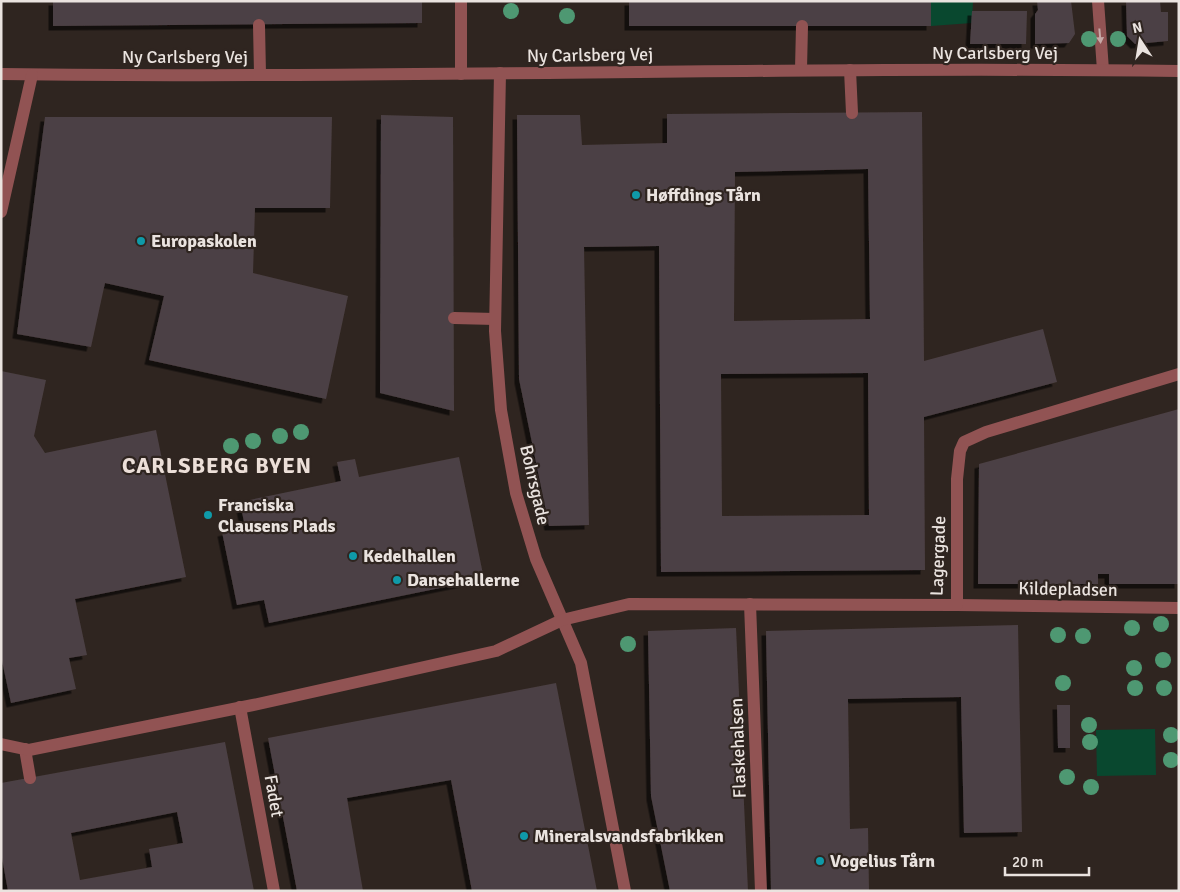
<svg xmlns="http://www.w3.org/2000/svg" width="1180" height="892" font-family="Signika,sans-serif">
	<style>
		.green { fill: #09482f }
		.building { fill: #4c4044; fill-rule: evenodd; filter: url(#shadow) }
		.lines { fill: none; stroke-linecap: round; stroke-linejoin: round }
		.lane { stroke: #915353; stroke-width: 12 }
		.street { stroke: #915353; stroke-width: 12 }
		.tree { fill: #4e9872 }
		.oneway { fill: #c6a9a7 }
		.culture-dot { fill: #0f9aa8; stroke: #2f2520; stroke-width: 2 }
		.labels { text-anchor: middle; stroke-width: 4.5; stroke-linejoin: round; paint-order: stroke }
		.street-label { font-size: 18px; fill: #eae3df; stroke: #2f2520 }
		.poi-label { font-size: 18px; font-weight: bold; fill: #eae3df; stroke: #2f2520; text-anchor: start }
		.district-label { font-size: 22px; font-weight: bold; letter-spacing: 1px; fill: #ecdfd8; stroke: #2f2520 }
	</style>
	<defs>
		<filter id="shadow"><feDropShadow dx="-4.5" dy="4.5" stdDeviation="0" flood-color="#0009"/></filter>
	</defs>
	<rect width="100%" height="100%" fill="#2f2520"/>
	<g class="green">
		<path d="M931,1h42l-1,22 -41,3z"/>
		<path d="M1155,729l1,46 -59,1 -1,-46z"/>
	</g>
	<g class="building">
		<path d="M53,1h369v22l-369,3z"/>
		<rect x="629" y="1" width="302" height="25"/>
		<path d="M1037,1h34l4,33 -6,9 -34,1v-30l3,-4z"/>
		<path d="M1126,1h34l1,11h7v29l-33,3 -8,-8z"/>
		<path d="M972,11h55l-1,33h-56z"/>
		<path d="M922,112l2,249 119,-32 14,53 -133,35 1,153 -264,2 -2,-326 -75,1 5,278 -40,1 -30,-147 -2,-264h63l2,30 85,-2v-29zM868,169l2,150 -136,2 1,-149zM868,373l1,142 -147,1 -1,-142z"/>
		<path d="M381,115l72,2 1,294 -74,-18z"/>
		<path d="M45,117h287l-2,91h-75l-2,65 95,23 -22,103 -177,-39 15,-64 -59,-13 -14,64 -74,-13z"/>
		<path d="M1,371l45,9 -12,56 11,17 111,-23 30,147 -111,22 12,56 -18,3 7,31 -65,14 -10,-47z"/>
		<path d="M1179,409v175h-70v-10h-11v10h-120l1,-120z"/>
		<path d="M459,457l25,122 -215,44 -5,-23 -27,5 -15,-73 23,-5 -5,-25 101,-21 -4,-19 18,-3 4,18z"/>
		<path d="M1018,625l4,207 -58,1 -3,-136 -113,2 2,130 18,-1 1,63h-98l-5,-260z"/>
		<path d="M736,628l12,263h-78l-19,-95 -3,-165z"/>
		<path d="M556,683l41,208h-125l-21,-111 -104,18 16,93h-66l-29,-153z"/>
		<path d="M1057,705h13v43h-12z"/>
		<path d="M225,742l29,149h-246l-7,-39v-69zM177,812l6,31 -34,6 3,18 -72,13 -9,-47z"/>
	</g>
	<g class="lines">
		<g class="lane">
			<path d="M259,25l1,49"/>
			<path d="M801,69l1,-43"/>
			<path d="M850,70l2,43"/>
			<path d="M454,318l41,1"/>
			<path d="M25,749l5,29"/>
		</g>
		<g class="street">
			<path d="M461,1v73"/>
			<path d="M1098,1l5,69"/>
			<path d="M500,73l-5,258 6,79 15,83 20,66 45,104 44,228"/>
			<path d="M1,74c393,5 785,-8 1178,-3"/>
			<path d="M1,212l31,-137"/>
			<path d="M750,604l11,287"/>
			<path d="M957,605l222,3"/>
			<path d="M240,707l34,184"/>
			<path d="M1,744l28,6 224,-45 243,-54 66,-31 67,-16 328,1v-126l3,-28 4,-9 22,-10 193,-58"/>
		</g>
	</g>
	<g class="tree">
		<circle cx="511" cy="11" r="8"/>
		<circle cx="567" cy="16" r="8"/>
		<circle cx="1089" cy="39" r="8"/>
		<circle cx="1118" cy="39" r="8"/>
		<circle cx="301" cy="432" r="8"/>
		<circle cx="280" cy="436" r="8"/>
		<circle cx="253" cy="441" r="8"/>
		<circle cx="231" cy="446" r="8"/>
		<circle cx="1161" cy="624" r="8"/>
		<circle cx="1132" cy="628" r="8"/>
		<circle cx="1058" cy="635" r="8"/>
		<circle cx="1083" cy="636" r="8"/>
		<circle cx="628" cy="644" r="8"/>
		<circle cx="1163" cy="660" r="8"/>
		<circle cx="1134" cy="668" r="8"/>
		<circle cx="1063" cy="683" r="8"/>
		<circle cx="1135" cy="688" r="8"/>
		<circle cx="1164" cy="688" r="8"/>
		<circle cx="1089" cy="725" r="8"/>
		<circle cx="1171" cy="735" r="8"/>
		<circle cx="1090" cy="742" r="8"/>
		<circle cx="1171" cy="760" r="8"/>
		<circle cx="1067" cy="777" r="8"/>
		<circle cx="1091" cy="787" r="8"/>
	</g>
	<defs><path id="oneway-solid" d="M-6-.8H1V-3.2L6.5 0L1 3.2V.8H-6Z" transform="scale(1.25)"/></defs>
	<use class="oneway" href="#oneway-solid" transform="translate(1100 36) rotate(85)"/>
	<g class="culture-dot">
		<circle cx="636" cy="195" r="5"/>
		<circle cx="141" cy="241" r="5"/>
		<circle cx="208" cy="515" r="5"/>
		<circle cx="353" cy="556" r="5"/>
		<circle cx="397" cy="580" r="5"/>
		<circle cx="524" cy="836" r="5"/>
		<circle cx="820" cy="861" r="5"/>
	</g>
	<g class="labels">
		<g class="street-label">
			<text x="995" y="59">Ny Carlsberg Vej</text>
			<text transform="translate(590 55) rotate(-1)" y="6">Ny Carlsberg Vej</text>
			<text x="185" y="63">Ny Carlsberg Vej</text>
			<text transform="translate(535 485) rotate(77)" y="6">Bohrsgade</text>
			<text transform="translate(938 556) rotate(-88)" y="6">Lagergade</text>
			<text transform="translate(1068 589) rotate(1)" y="6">Kildepladsen</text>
			<text transform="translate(738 748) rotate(-92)" y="6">Flaskehalsen</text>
			<text transform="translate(274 796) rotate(80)" y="6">Fadet</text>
		</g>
		<g class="poi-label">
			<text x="646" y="201">Høffdings Tårn</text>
			<text x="151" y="247">Europaskolen</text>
			<text x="218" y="511">Franciska<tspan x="218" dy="21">Clausens Plads</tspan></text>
			<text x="363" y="562">Kedelhallen</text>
			<text x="407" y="586">Dansehallerne</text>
			<text x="534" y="842">Mineralsvandsfabrikken</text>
			<text x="830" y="867">Vogelius Tårn</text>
		</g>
		<g class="district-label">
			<text x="217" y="473">CARLSBERG BYEN</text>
		</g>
	</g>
	<rect width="1180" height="892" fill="none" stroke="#eae3df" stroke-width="5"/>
	<g transform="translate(1140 40) rotate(348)" stroke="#2f2520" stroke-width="4" paint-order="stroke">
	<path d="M0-4L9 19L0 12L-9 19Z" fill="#eae3df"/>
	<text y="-8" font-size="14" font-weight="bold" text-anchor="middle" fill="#eae3df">N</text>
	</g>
	<path d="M1005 867v8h84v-8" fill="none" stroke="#eae3df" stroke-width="2.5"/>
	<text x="1012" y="867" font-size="15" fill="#eae3df" stroke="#2f2520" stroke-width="4" paint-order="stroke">20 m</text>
</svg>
